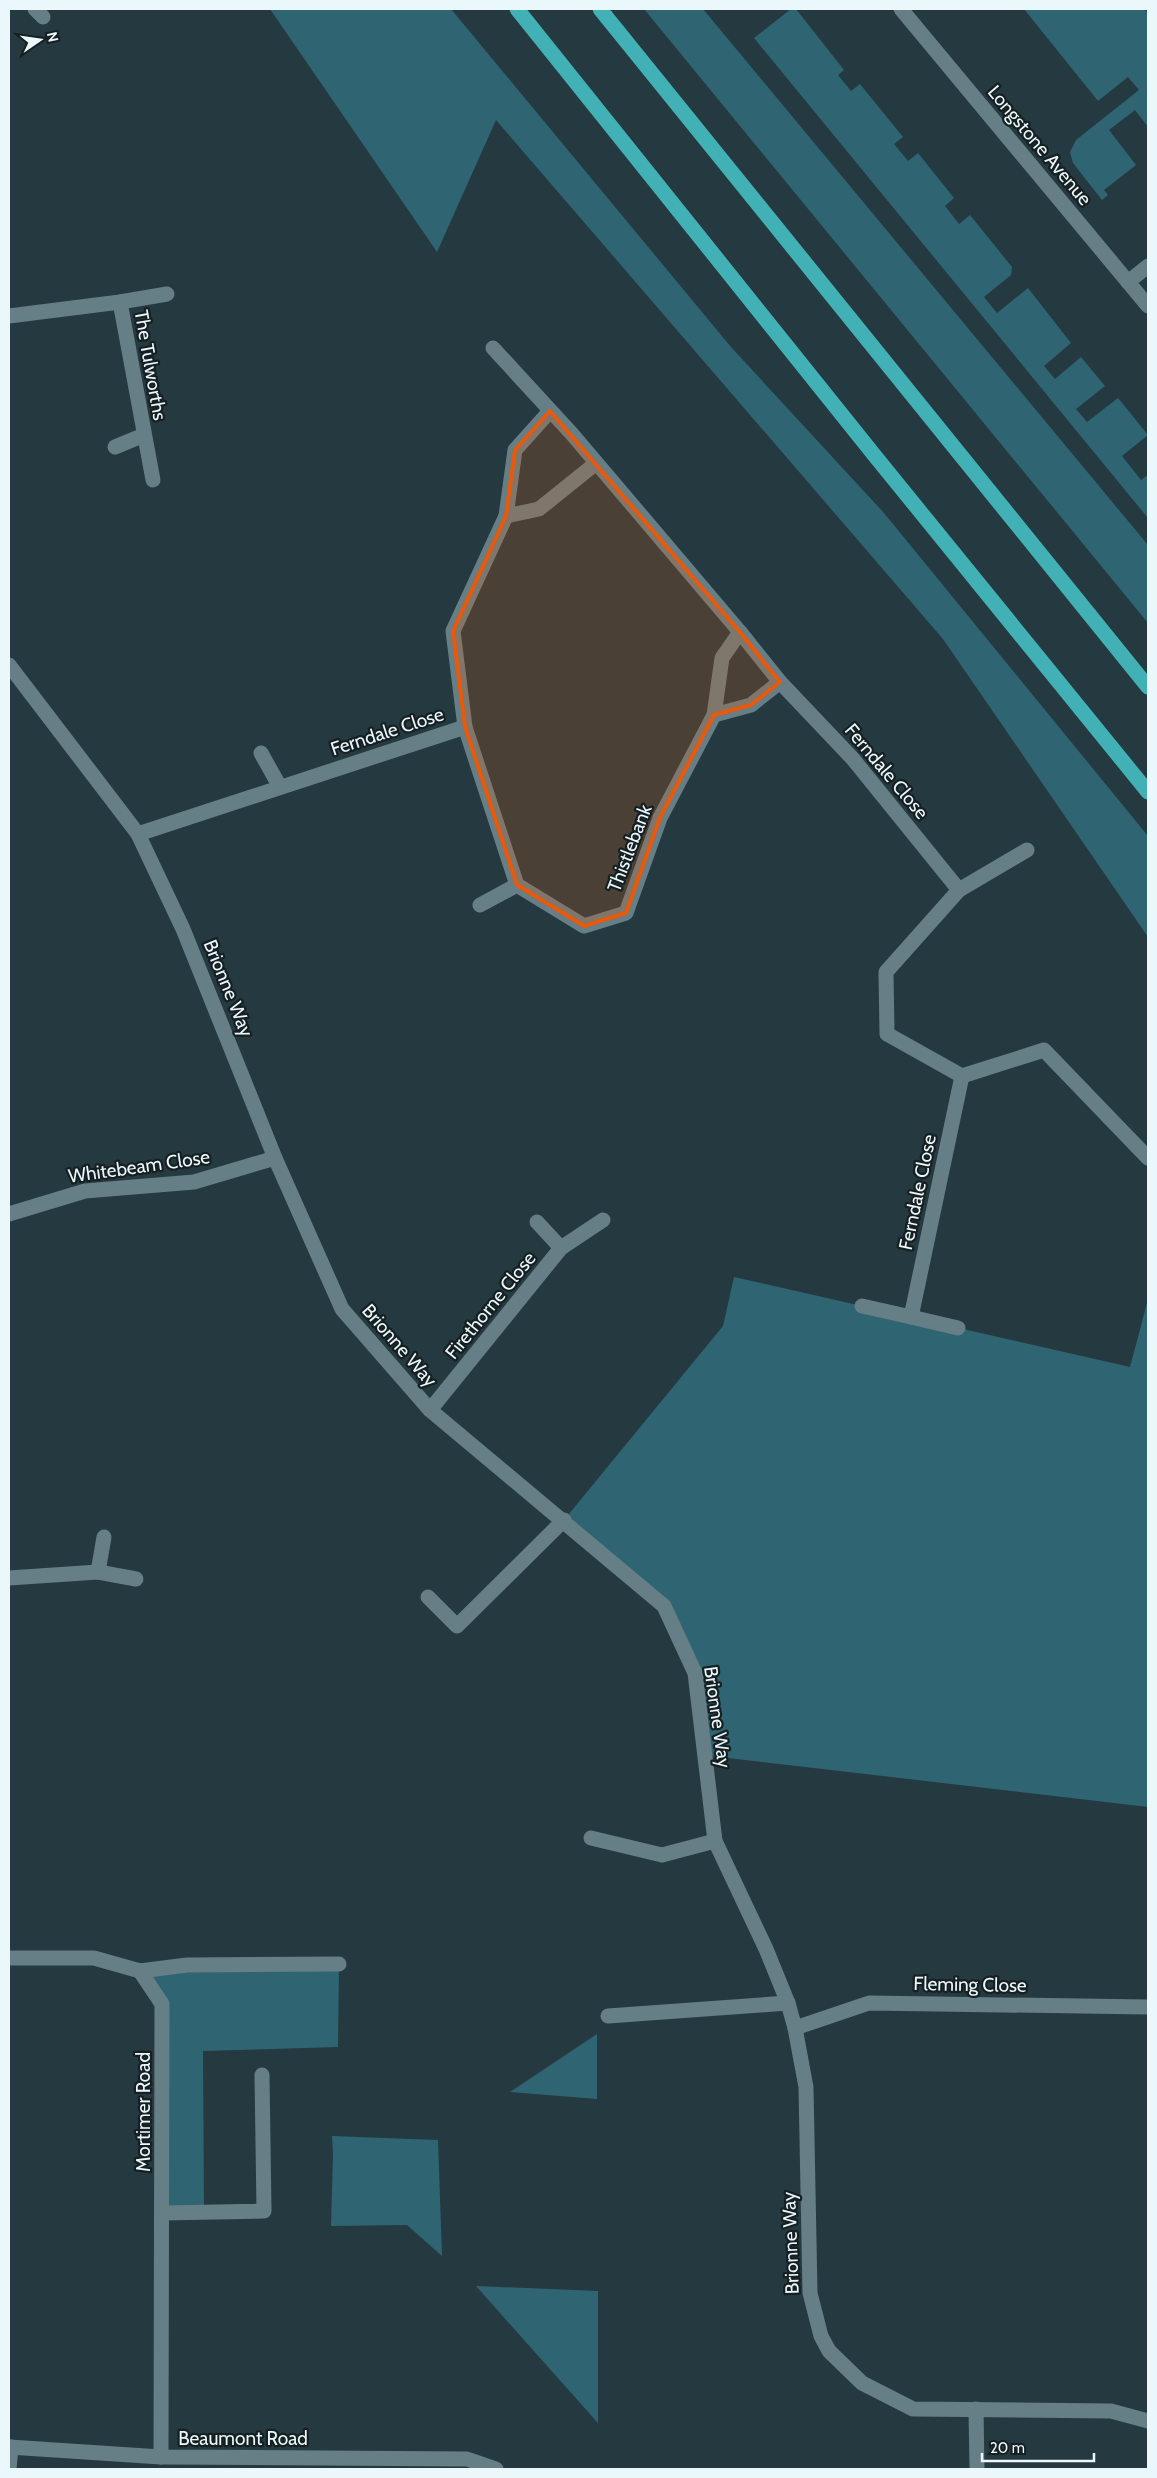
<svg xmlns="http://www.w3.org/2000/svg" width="1157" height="2478" font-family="Cabin,sans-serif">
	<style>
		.green { fill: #2f6472 }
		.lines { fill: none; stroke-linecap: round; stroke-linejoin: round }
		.lane { stroke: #667e85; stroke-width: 15 }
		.street { stroke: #667e85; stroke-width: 15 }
		.highway { stroke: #42b1b5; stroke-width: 15 }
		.marked { fill: #e8590c; fill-opacity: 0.2; stroke: #e8590c; stroke-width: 4; stroke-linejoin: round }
		.labels { text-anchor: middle; stroke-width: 4.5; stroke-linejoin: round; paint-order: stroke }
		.street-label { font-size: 19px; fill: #eaf7fb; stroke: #161f22 }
	</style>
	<rect width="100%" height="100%" fill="#253a40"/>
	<g class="green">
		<path d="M270,9h181l280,338 153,166 264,323v101l-205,-298 -447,-519 -59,132z"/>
		<path d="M644,9h59l445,536v78z"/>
		<path d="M791,9h5l48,61 -6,5 13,16 9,-7 43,53 -9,7 14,17 10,-8 36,45 -9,8 14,18 11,-9 42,52 -1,8 -27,22 13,16 31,-25 43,55 -27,23 11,13 26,-22 24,29 -29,23 11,13 31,-24 30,37 -26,21 19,24 7,-5v43l-394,-480z"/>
		<path d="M1024,9h119l5,3v115l-13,-17 -26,20 27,35 -32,25 4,5 -6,5 -29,-37 -3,-11 6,-12 63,-50 -11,-13 -30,24z"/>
		<path d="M734,1277l396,90 18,-68v508l-445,-52 -8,-82 -31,-67 -100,-86 159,-194z"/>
		<path d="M339,1964l-1,83 -135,4 1,161 -41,1 -1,-208 -22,-34z"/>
		<path d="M597,2034v65l-87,-7z"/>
		<path d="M332,2136l106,4 4,116 -35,-31 -76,1 2,-72z"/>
		<path d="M476,2286l122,5v132z"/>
	</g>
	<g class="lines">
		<path class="lane" d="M163,2213l101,-2 -2,-136"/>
		<g class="street">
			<path d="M35,9l8,8"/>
			<path d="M901,9l247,297"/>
			<path d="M1128,282l20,-16"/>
			<path d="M120,302l33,178"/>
			<path d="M9,316l111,-14 47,-8"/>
			<path d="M493,348l79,86 168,198 40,50 73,77 106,131 68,-40"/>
			<path d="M550,411l-35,39 -9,66 33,-7 56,-45"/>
			<path d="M115,447l29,-12"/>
			<path d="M740,632l-18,26 -8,57 37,-10 29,-23"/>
			<path d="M9,665l129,169 45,95 92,229 67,151 88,101 234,196 31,67 20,168 51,108 22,54 7,25 11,59 4,206 11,43 8,15 33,32 51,26 198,2 37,10"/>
			<path d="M465,727l52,158 67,41 42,-13 34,-95 54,-103"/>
			<path d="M261,753l19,34"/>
			<path d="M138,834l327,-107 -12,-96 53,-115"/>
			<path d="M959,890l-73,82 1,62 75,42 82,-26 104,108"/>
			<path d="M480,905l37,-20"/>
			<path d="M9,1214l76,-23 109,-9 81,-24"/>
			<path d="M537,1222l24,26"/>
			<path d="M862,1306l49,11"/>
			<path d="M958,1328l-47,-11 51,-241"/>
			<path d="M430,1410l131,-162 42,-28"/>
			<path d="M98,1572l6,-35"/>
			<path d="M9,1578l89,-6 38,7"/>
			<path d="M428,1597l29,29 107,-106"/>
			<path d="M591,1838l71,17 53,-14"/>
			<path d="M9,1958h85l46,13"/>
			<path d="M608,2016l180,-13"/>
			<path d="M795,2028l74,-25 279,4"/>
			<path d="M976,2409l1,60"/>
			<path d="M9,2447l152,10 306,2 29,10"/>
			<path d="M161,2457l1,-453 -22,-33 47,-6 152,-1"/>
			<path d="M9,2469l2,-22"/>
		</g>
		<g class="highway">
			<path d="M517,9l358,447 273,336"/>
			<path d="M600,9l548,678"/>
		</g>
	</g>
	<path class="marked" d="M550,411l190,221 40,50 -29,23 -37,10 -54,103 -34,95 -42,13 -67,-41 -52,-158 -12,-96 53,-115 9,-66z"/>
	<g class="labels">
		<g class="street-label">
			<text transform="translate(1040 145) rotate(50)" y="7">Longstone Avenue</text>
			<text transform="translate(151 365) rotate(80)" y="7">The Tulworths</text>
			<text transform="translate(387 731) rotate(-18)" y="7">Ferndale Close</text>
			<text transform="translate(887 771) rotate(50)" y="7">Ferndale Close</text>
			<text transform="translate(629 848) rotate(-69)" y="7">Thistlebank</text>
			<text transform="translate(229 988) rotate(68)" y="7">Brionne Way</text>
			<text transform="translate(139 1166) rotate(-8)" y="7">Whitebeam Close</text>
			<text transform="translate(917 1192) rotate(-78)" y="7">Ferndale Close</text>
			<text transform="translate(490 1305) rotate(-51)" y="7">Firethorne Close</text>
			<text transform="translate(400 1345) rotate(49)" y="7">Brionne Way</text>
			<text transform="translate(718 1717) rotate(82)" y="7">Brionne Way</text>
			<text transform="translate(970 1984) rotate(1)" y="7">Fleming Close</text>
			<text transform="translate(143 2112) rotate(-90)" y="7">Mortimer Road</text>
			<text transform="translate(790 2243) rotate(-92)" y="7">Brionne Way</text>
			<text x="243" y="2445">Beaumont Road</text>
		</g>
	</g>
	<rect width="1157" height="2478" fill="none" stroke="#eaf7fb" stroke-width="20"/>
	<g transform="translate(40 40) rotate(77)" stroke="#161f22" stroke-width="4" paint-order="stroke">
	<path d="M0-4L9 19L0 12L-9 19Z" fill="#eaf7fb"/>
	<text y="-8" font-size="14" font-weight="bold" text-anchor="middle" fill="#eaf7fb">N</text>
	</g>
	<path d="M982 2453v8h112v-8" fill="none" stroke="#eaf7fb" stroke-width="2.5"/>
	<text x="990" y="2453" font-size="15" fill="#eaf7fb" stroke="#161f22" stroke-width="4" paint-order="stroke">20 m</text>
</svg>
